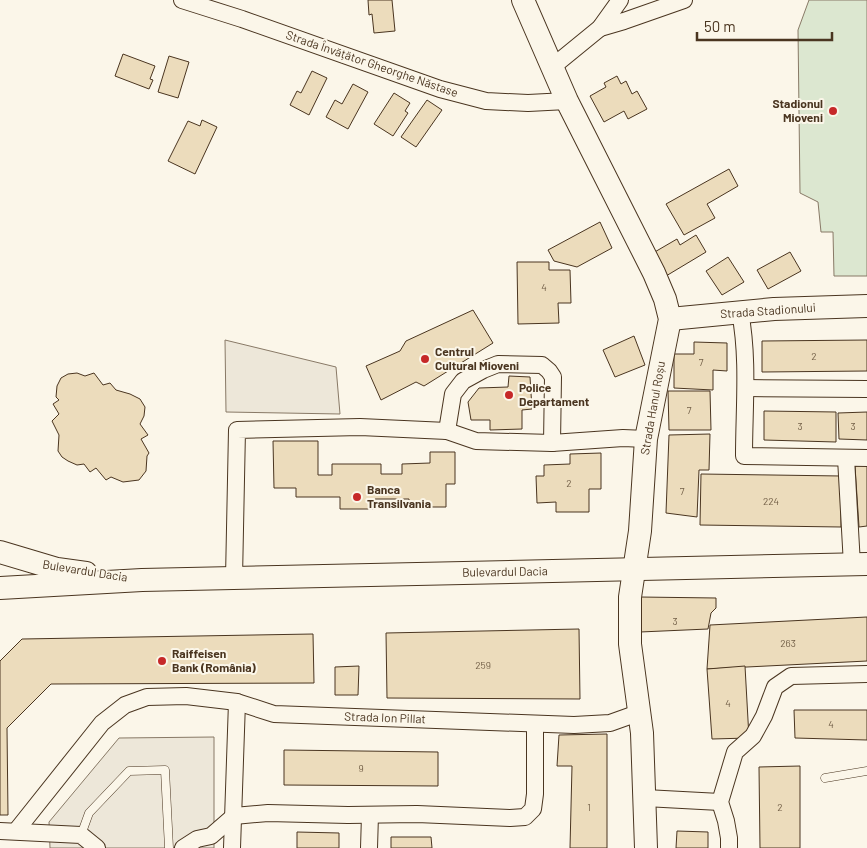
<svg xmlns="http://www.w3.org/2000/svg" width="867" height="848" font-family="Barlow,sans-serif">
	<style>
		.green { fill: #dce7d0; stroke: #887966 }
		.parking { fill: #ede7d9; stroke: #887966 }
		.building { fill: #ecdcbc; stroke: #4a3520 }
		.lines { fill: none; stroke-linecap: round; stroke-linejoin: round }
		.lane-casing { stroke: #4a3520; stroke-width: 9 }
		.street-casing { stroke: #4a3520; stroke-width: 18 }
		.secondary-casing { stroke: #4a3520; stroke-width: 24 }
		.lane { stroke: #fbf6e9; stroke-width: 8 }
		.street { stroke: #fbf6e9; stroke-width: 16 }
		.secondary { stroke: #fbf6e9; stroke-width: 22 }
		.poi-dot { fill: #c62828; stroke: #fbf6e9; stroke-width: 2 }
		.labels { text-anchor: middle; stroke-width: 4; stroke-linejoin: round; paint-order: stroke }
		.number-label { font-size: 10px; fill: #725f47 }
		.street-label { font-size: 12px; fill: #4a3520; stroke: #fbf6e9 }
		.poi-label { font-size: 12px; font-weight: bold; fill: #4a3520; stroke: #fbf6e9; text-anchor: start }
	</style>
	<rect width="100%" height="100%" fill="#fbf6e9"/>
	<path class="green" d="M809,0h58v276h-33l-1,-44h-12l-3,-30 -18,-9 -2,-163z"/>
	<g class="parking">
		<path d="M225,340l111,27 4,47 -114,-2z"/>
		<path d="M214,737v111h-164l-1,-26 70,-84z"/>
	</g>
	<g class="building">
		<path d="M368,0h24l3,31 -21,2 -2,-19 -3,1z"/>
		<path d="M123,54l32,12 -5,13 3,1 -4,9 -34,-13z"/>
		<path d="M169,56l20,6 -11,36 -20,-6z"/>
		<path d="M312,71l15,7 -18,37 -19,-10 7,-14 4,2z"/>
		<path d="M617,76l4,8 5,-3 6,13 5,-3 10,18 -19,10 -4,-8 -20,11 -14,-26 16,-9 -2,-4z"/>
		<path d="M353,84l15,8 -20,37 -22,-12 9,-17 7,4z"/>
		<path d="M394,93l16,10 -5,8 3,2 -15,23 -19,-12z"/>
		<path d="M427,100l15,10 -26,37 -15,-10z"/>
		<path d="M202,120l15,7 -22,47 -27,-13 20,-40 12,5z"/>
		<path d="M729,169l9,17 -31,18 8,14 -31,17 -18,-31z"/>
		<path d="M600,222l12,26 -35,19 -23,-6 -6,-11z"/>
		<path d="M696,235l10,17 -40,24 -13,-23 24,-14 3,6z"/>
		<path d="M790,252l11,19 -33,18 -11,-19z"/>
		<path d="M728,257l16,25 -22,13 -16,-24z"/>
		<path d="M517,262h32v8h21l1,33h-13l1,20 -41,1z"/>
		<path d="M473,310l20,33 -69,43 -8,-4 -35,18 -15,-34 34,-15 6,-10z"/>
		<path d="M634,336l11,29 -30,12 -12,-27z"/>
		<path d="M867,340v31l-105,1v-31z"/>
		<path d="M694,342l33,1v28l-14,-1v20l-39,-2v-34h20z"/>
		<path d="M77,373l8,3 9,-3 9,12 7,-2 6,7 14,4 10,5 5,8 -1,9 -4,8 8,11 -7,4 8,14 -2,3 -1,15 -7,9 -16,2 -12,-5 -5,3 -10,-12 -6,4 -6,-8 -7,1 -9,-4 -6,-4 -4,-6 1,-16 -7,-14 7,-7 -6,-10 6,-4 -3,-3 1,-11 4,-8 7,-4z"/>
		<path d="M509,376l21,1 2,32 -10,1v19l-32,1v-10h-19l-3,-18 11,-14 29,-1z"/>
		<path d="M668,391h42l1,39h-42z"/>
		<path d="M764,411l72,1v30l-72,-2z"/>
		<path d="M867,412v28l-28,-1 -1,-26z"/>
		<path d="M710,434l-1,36h-10l-2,47 -31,-4 3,-78z"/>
		<path d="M273,441h45v34h14v-11h49v10h21v-10l28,-1v-11h25v32h-9v23h-37v-8h-34v10h-35v-12h-44v-9h-22z"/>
		<path d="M601,453v36h-12v23h-33v-10l-19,1 -1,-27h8v-11l26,-1v-10z"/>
		<path d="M867,465v61l-8,1 -4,-61z"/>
		<path d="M701,474l140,2v51l-141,-2z"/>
		<path d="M640,597l76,1v10l-5,5 -3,16 -68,3z"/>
		<path d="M867,617v44l-160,8 3,-44z"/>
		<path d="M579,629l1,70 -193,-1 -1,-65z"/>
		<path d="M313,634l1,49 -263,1 -44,44 1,87h-8v-154l22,-22z"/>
		<path d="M359,666l-1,29h-23v-28z"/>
		<path d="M745,666l4,72 -37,1 -5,-70z"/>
		<path d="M794,710h73v30l-72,-2z"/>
		<path d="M607,734v114h-37l2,-82h-15l2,-31z"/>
		<path d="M284,750l154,2v34l-154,-1z"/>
		<path d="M800,766v82h-40l-1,-81z"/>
		<path d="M677,831l31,1v16h-32z"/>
		<path d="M297,832l42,1v15h-42z"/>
		<path d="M391,837h40l1,11h-41z"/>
	</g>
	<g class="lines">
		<g class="lane-casing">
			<g id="lane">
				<path d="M825,778l42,-7"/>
				<path d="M81,835l8,-22 40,-42 36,-1 4,78"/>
			</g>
		</g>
		<g class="street-casing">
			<g id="street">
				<path d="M182,0l60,19 198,70 46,12 42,2 39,-2"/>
				<path d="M600,28l24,-7 60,-21"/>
				<path d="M551,68l49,-40 20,-28"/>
				<path d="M740,312c9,47 4,96 4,144l123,2"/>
				<path d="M746,388l121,1"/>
				<path d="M447,431l6,-37 10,-13 20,-11 15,-6 44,1 7,6 4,6 -1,66"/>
				<path d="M846,458l6,107"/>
				<path d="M234,578l3,-148 123,-3 87,4 29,10 76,2 71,-5 23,1"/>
				<path d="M645,798l75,4"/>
				<path d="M0,831l81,4 16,13"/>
				<path d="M16,831l86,-108 23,-18 22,-8 39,-1 51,6 37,12 300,11 36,-2 28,-10"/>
				<path d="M183,848l14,-9 14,-3 23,-20 34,-3 80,2 69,-1 93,4 15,-1 8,-8 2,-15v-70"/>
				<path d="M232,848l5,-146"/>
				<path d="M369,848l1,-33"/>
				<path d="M729,848v-10l-3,-17 -6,-19 15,-50 18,-16 11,-20 11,-29 16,-11 76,-2"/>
			</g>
		</g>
		<g class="secondary-casing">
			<g id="secondary">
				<path d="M523,0l44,101 87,172 11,26 5,20 -24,120 -6,92 -10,66v47l12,89 4,115"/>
				<path d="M670,319l104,-10 93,-3"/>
				<path d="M0,552l57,17 29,4"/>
				<path d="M0,588l142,-8 725,-16"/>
			</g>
		</g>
		<use href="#lane" class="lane"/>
		<use href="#street" class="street"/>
		<use href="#secondary" class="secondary"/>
	</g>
	<g class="poi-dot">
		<circle cx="833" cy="111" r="5"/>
		<circle cx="425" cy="359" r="5"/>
		<circle cx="509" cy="395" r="5"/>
		<circle cx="357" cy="497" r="5"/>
		<circle cx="162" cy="661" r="5"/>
	</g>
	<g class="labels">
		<g class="number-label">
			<text x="544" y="291">4</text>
			<text x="814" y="360">2</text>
			<text x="701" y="366">7</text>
			<text x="689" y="414">7</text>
			<text x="800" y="430">3</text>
			<text x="853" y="430">3</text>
			<text x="569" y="487">2</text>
			<text x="682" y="495">7</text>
			<text x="771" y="505">224</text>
			<text x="675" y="625">3</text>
			<text x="788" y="647">263</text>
			<text x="483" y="669">259</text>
			<text x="728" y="707">4</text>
			<text x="831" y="728">4</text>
			<text x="361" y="772">9</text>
			<text x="589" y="811">1</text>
			<text x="780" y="811">2</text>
		</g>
		<g class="street-label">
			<text transform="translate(372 64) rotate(19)" y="4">Strada Învățător Gheorghe Năstase</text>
			<text transform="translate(768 311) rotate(-4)" y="4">Strada Stadionului</text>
			<text transform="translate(653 408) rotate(-80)" y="4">Strada Hanul Roșu</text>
			<text transform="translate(85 571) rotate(9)" y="4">Bulevardul Dacia</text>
			<text transform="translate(505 572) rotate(-1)" y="4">Bulevardul Dacia</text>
			<text transform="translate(385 718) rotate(2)" y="4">Strada Ion Pillat</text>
		</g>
		<g class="poi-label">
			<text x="823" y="108" text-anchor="end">Stadionul<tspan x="823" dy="14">Mioveni</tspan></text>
			<text x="435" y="356">Centrul<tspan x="435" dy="14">Cultural Mioveni</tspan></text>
			<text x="519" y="392">Police<tspan x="519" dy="14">Departament</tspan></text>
			<text x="367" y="494">Banca<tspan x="367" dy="14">Transilvania</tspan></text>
			<text x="172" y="658">Raiffeisen<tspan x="172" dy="14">Bank (România)</tspan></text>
		</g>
	</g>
	<path d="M697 32v8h135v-8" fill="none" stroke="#4a3520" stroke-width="2.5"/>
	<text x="704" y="32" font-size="15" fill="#4a3520" stroke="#fbf6e9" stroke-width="4" paint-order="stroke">50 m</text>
</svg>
